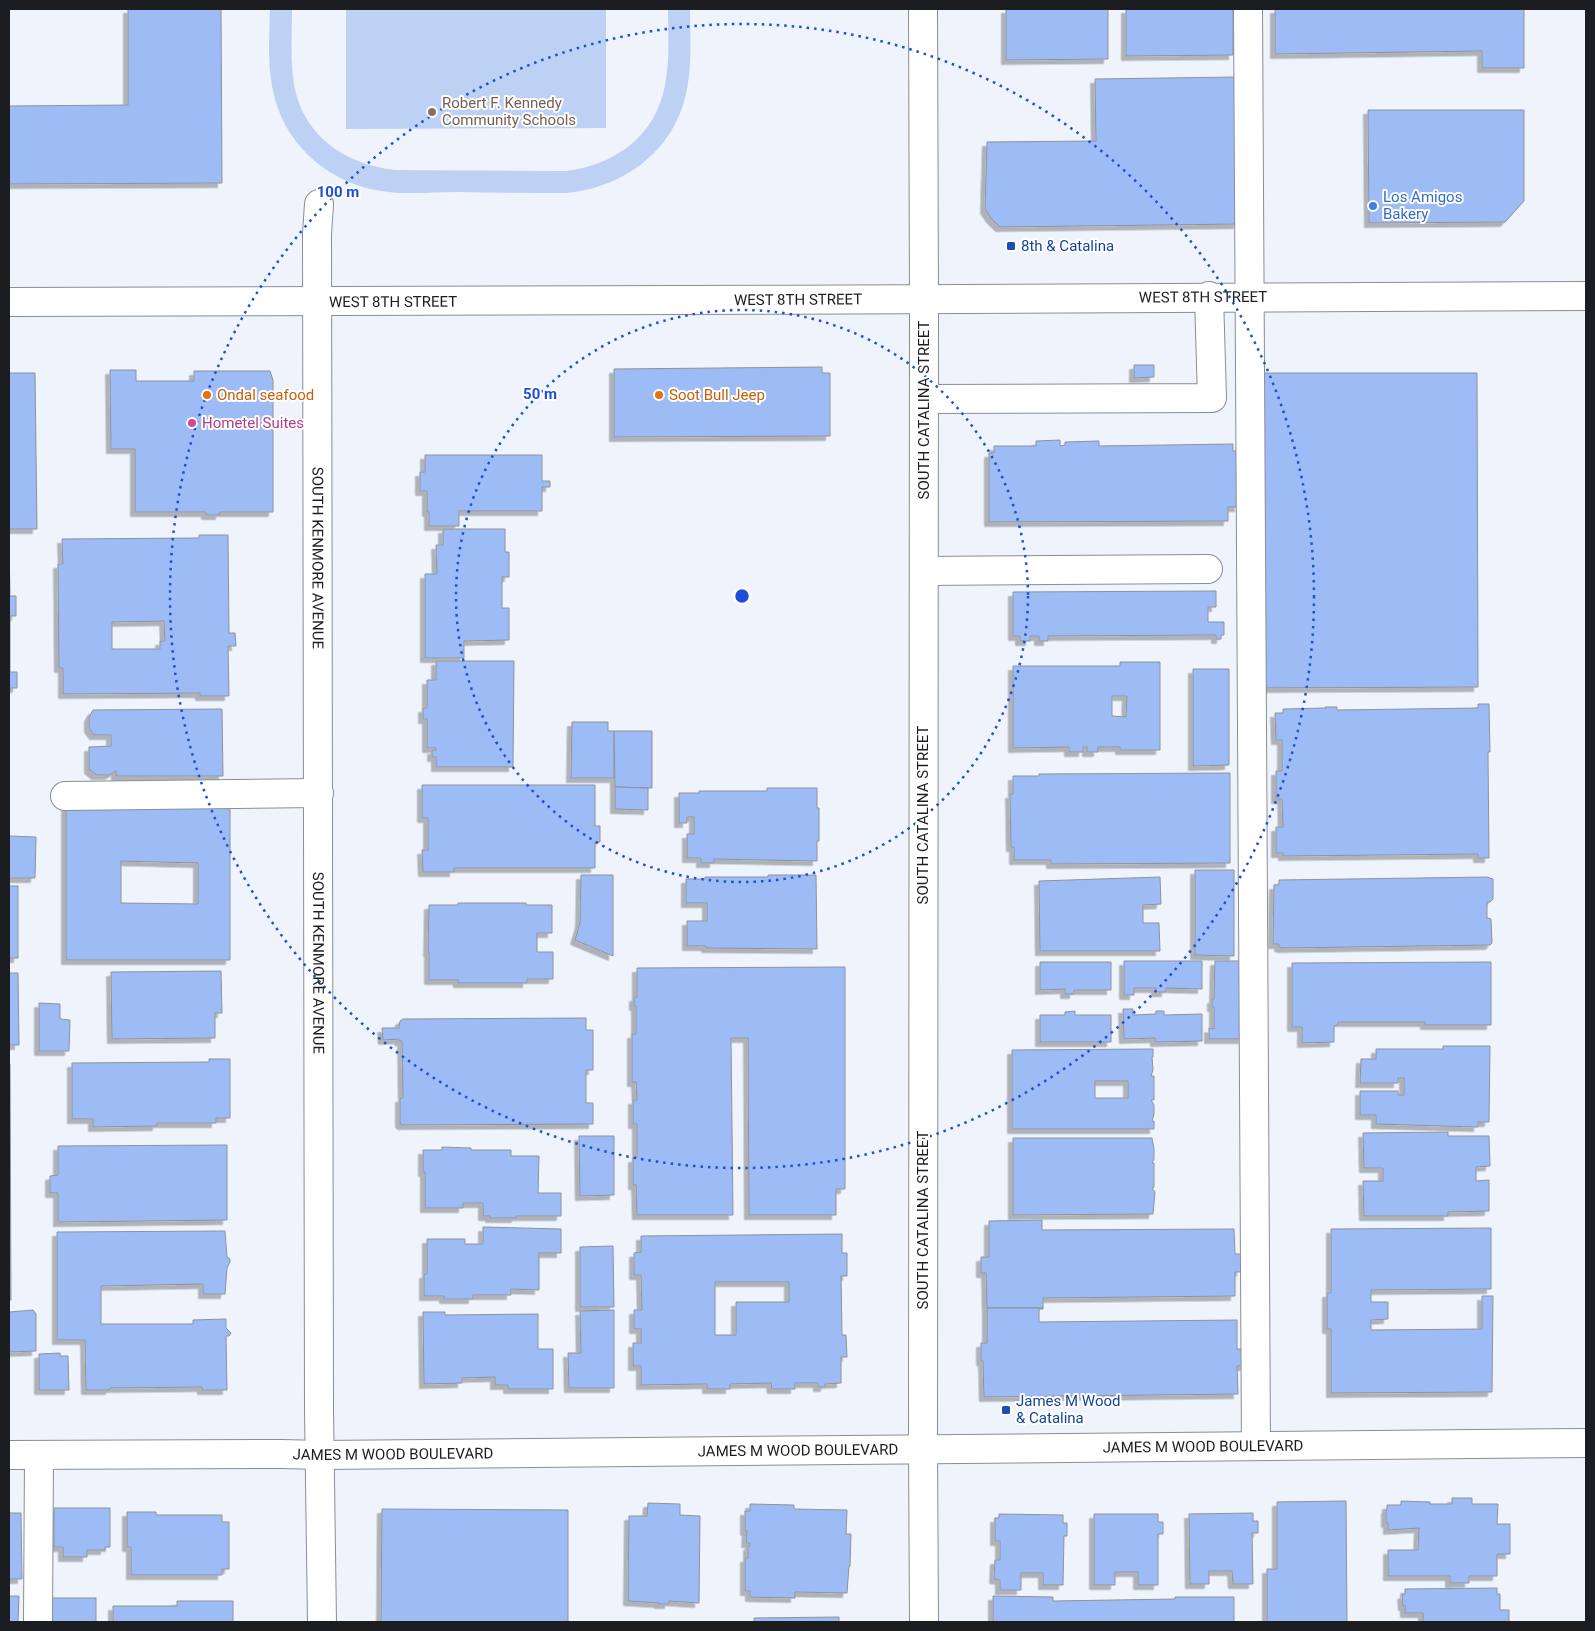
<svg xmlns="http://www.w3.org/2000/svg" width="1595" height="1631" font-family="Roboto,sans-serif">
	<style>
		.green { fill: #bdd1f4 }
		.building { fill: #9dbcf5; stroke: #8e929a; fill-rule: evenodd; filter: url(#shadow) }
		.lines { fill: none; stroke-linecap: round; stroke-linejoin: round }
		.minor-casing { stroke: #898e95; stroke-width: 30 }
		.major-casing { stroke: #898e95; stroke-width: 30 }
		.minor { stroke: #fff; stroke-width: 28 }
		.major { stroke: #fff; stroke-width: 28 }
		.ring { fill: none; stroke: #1d4ed8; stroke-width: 2.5; stroke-dasharray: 2.5 5 }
		.education-dot { fill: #8d6e63; stroke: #fff; stroke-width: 2 }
		.shop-dot { fill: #3f7fe0; stroke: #fff; stroke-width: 2 }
		.transit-dot { fill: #1a4fb4; stroke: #fff; stroke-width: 2 }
		.food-dot { fill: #e8710a; stroke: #fff; stroke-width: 2 }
		.hotel-dot { fill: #d1479c; stroke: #fff; stroke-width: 2 }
		.labels { text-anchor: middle; stroke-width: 4; stroke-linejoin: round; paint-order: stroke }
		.education-label { font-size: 15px; fill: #785e54; stroke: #fff; text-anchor: start }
		.shop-label { font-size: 15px; fill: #366cbe; stroke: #fff; text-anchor: start }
		.transit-label { font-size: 15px; fill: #164399; stroke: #fff; text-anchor: start }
		.street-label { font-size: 15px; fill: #1c1d20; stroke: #fff }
		.food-label { font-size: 15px; fill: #c56008; stroke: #fff; text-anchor: start }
		.hotel-label { font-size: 15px; fill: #b23c85; stroke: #fff; text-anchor: start }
		.centre { fill: #1d4ed8; stroke: #fff; stroke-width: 2.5 }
		.ring-label { font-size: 15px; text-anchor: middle; font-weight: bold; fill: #1d4ed8; stroke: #fff; stroke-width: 4; stroke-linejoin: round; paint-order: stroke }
	</style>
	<defs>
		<filter id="shadow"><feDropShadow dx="-4.5" dy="4.5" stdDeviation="0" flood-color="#0004"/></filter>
	</defs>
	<rect width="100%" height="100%" fill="#eff3fc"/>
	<g class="green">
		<path d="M270,9h22c0,25 -2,51 2,76 10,52 51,79 101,85l171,1c49,-6 90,-35 99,-86 5,-25 3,-51 3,-76h22c0,26 2,54 -3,80 -11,60 -61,98 -120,104 -37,0 -74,0 -110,-1 -25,0 -52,3 -76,-1 -49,-7 -93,-43 -106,-92 -8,-29 -6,-60 -5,-90z"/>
		<path d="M346,9h260v119l-260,1z"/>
	</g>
	<g class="building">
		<path d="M128,9h93l1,174 -213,1v-78l119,-1z"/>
		<path d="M1006,9h102v50l-102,1z"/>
		<path d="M1126,9h107v46l-107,1z"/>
		<path d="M1275,9h249v59h-42v-17l-207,3z"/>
		<path d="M1237,77l1,147 -238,3 -9,-9 -6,-9 2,-67 109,-1 -1,-62z"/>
		<path d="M1368,110h156v91l-19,21 -136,1z"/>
		<path d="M1134,365h20v12l-20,1z"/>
		<path d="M822,367v6h8v63l-216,1v-68z"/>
		<path d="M110,370h26v11h58v-10h76l3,9v132h-53v3h-14v-3h-71v-63h-24z"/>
		<path d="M9,373h26l2,156h-28z"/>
		<path d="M1258,373h219l1,314 -219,1z"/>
		<path d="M1060,440v6l5,-1v-3l34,-1v5l134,-2v7h5l1,56h-11v14l-239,1v-69h5v-7h42v-5z"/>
		<path d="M425,455h117v26h8v6h-8v24h-83v15h-30v-14h-2v-21h-7v-19h5z"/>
		<path d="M443,529h62v23h4v25h-7v31h7v32l-45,1v17h-39v-84h12l-1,-29h7z"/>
		<path d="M199,535h29l1,98h6l1,13h-8l1,50h-29v-3l-137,1v-26h-4l-1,-104h5l-1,-25 137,-1zM164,621l1,20h-5v8h-48v-27z"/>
		<path d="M9,542l1,54h6v20h-6v56h7v16h-7v3h-1z"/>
		<path d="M1216,591v16h-8v15h16v13h-3v4h-5v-4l-168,1v5h-9v-5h-9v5h-10v-5h-7v-44z"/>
		<path d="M436,661h78l-1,106h-77v-10h-4v-7h4v-2h-9v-29h-4v-11h4v-28h9z"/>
		<path d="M1120,662h40v88h-40v-3h-22v5h-11v-5h-4v5h-14v-5l-56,1v-82h107zM1112,696h15l-1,21 -14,-1z"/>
		<path d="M1193,669h36v96l-36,1z"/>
		<path d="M1478,704h11l1,48h-2l1,106h-11v-4l-195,2v-3h-7v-26h7l-1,-28h-6v-28h6v-31h-6l-1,-27h8v-4l43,-1 -1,-1h12v3l141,-2z"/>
		<path d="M222,709l1,67h-107v-5l-7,4h-13l-7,-6v-22l22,-1v-11h-17l-5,-7v-11l4,-7z"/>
		<path d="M572,722h36v9h6v47h-43z"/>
		<path d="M614,731h38v57l-37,-1z"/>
		<path d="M1230,773v90l-179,1v-4h-37v-13h-3l-1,-53h3v-18h26v-2z"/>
		<path d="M422,785h173v41h5v16h-5v26h-141v4h-31l-1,-22h6v-32h-6z"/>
		<path d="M615,787l33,1v22l-33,-1z"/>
		<path d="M767,788h50v20h2v33h-2v20l-103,-2v4h-13v-5h-14v-24h7v-17h-7v6h-8v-30h20v-2h68z"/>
		<path d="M66,806h164v154h-164zM121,861l77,2v41l-77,-1z"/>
		<path d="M9,836l27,1 -1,41h-26z"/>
		<path d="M1195,870h39v86l-39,-1z"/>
		<path d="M581,875h32v81l-38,-16 5,-17z"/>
		<path d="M768,875h48l1,74 -111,-1v-2h-19v-25h20v-18h-21v-24h19v-2h63z"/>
		<path d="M1160,877l1,27 -18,1v18h16l1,28h-120l-1,-70z"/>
		<path d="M1487,877l6,2v20l-3,3h-3v16l4,1 1,24 -2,2 -208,3 -3,-1v-3h-6l1,-59h5v-5z"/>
		<rect x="9" y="886" width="9" height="72"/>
		<path d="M458,903h68v2h26v28h-15v19h16v27h-26v4h-69v-3h-29v-28h-1l1,-47h29z"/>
		<path d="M1124,961h78v28l-36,-1v4h-10v-4h-22v7h-10z"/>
		<path d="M1215,961h27l1,78h-34v-11l5,1v-22h-2v-8h2z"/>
		<path d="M1040,962h71v28h-37v4h-9v-5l-25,1z"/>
		<path d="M1491,962v63h-66v-3h-87v3l-4,1v16l-32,1v-16h-10v-64z"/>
		<path d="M845,967v222h-9v26h-87l-1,-177h-17l2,177h-96l-1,-30h-3v-27h4v-34h-4v-24h4l-1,-18h-4v-48h4v-28h-2v-9h3v-29z"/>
		<path d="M221,971l1,42h-7v25l-103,1 -1,-67z"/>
		<path d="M9,973h9l1,72h-10z"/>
		<path d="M39,1003l21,1v15l10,1 -1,31h-30z"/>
		<path d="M1123,1009h10v6l23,-1v-3h8v4l38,-1v27l-47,1v-4l-31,1z"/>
		<path d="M1075,1011v4h36v27h-71v-27h25v-3z"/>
		<path d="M586,1018v12h7v40h-7v33h7v21l-191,1 -2,-2v-25h3l-1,-57h-3v-2l-16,1 -1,-12h17l1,-7 3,-2z"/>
		<path d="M1443,1046h47l-1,76h-11v5l-102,-3v-9h-16v-24h38v4h6v-17h-6v5h-38l1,-24h15v-10h67z"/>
		<path d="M1153,1049v8h-1l1,13 -2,6h3v24h-3l3,5v9l-2,7h2v8h-142v-79zM1095,1081h33v17h-33z"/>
		<path d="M209,1059h21v59h-14v5h-59v3l-64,1v-8h-21v-56l137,-1z"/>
		<path d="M9,1064h1l1,236h-2z"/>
		<path d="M1448,1132v4h41l1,30 -14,1v14l13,-1v31l-41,1v4h-84l-1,-35h20v-13h-19l-1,-35z"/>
		<path d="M579,1136h35v59l-34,1z"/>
		<path d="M1013,1138h139l2,11v10l-2,4h2v24l-2,1 3,4 -2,22 -140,1z"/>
		<path d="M227,1145v75l-169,2v-29h-8v-17l8,-1v-29z"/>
		<path d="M442,1147l29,1v2h40v6h28l-1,37h23v23h-45v2h-26v-2h-7v-13h-20v5h-38v-36h-2v-22h19z"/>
		<path d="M1042,1220v10l192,-1 1,25h6v18h-6v24l-192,2v10h-56l-1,-35h-5v-16h8v-36z"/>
		<path d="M483,1227l78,2v24h-22v37l-28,-1v6h-38v4h-29v-3h-20v-22h3v-35h38v5h18z"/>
		<path d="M1491,1228v61l-120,1v12h17v17l-17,1v10l111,-1v-33h11l-1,96 -161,1v-64h-4v-36h4v-64z"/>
		<path d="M225,1231l2,26 3,2v3l-3,6 -2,26h-22v-10l-102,2v38h92v-4l33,-1v9l5,5 -2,3h-3l1,54h-25v-3l-92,1v2h-24l-1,-50h-28v-108z"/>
		<path d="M842,1234v19h5v23h-6l1,59h4l1,22h-6v26l-16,1v3h-7v-4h-23v6h-23l-1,-6 -41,1v5h-23v-5l-66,1v-19h-8v-23h8v-14h-7v-19h8l-1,-35h-7v-22l7,-1v-16zM715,1282h74v20h-53v33h-21z"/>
		<path d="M613,1246l1,61h-34v-60z"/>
		<path d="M987,1308h56v1h-4v13l198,-2v29h8v17h-8l1,28 -254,3 -1,-36h-2v-18h6z"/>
		<path d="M33,1310l3,4v37l-27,1v-40z"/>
		<path d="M614,1310v78h-45l-1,-35h13l-1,-42z"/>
		<path d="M423,1312h22v3l93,-1v35h15v40h-45v-4h-13v-8l-33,1v5l-38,1z"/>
		<path d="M60,1353v3h8l1,34h-30v-36z"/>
		<path d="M1452,1498h20v6h26l-1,20h13v30h-13v22h-28v7h-19v-7h-62v-26h30l1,-22 -31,2v-7h-2v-14h1v-4h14v-4l29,1v2h22z"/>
		<path d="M1346,1501l1,121h-80v-53h10v-67z"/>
		<path d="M648,1503l32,1v11l20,1 -1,87 -30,-2v3h-10v-1l-31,-2 1,-85h18z"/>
		<path d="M750,1504l44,1v4l53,1 -1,24h5l-1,32h-1l-2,27 -52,-1v6l-45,-1v-6h-5v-33h3v-12h2v-3h-4l1,-12h-2v-20h5z"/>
		<path d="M54,1508h56v39h-5v3h-18v7h-24v-10h-9z"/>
		<path d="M382,1509l186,1v112h-187z"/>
		<path d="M127,1512h29v3h66v7h7v47h-7v6h-91v-28h-4z"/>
		<path d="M9,1513h12l1,66h-13z"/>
		<path d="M1253,1513v8h5v12h-6l1,51h-20l-1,-13h-23v13h-19l-1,-70z"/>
		<path d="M999,1514l64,1v8h4v13h-3l-1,49h-20v-12h-22v17h-21v-10l-6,-1 1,-19h5v-19h-5v-23h4z"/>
		<path d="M1094,1514h64v8h5v12h-5v51h-20v-13h-23v13h-21z"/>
		<path d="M1497,1588v6h3v16h9v12h-86v-9h-18v-7h-2l-1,-11 3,-1v-5z"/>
		<path d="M9,1596h10l-1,26h-9z"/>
		<path d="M993,1596l60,1v4l122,-2v-2h59v25h-241z"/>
		<rect x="50" y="1598" width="46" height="24"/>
		<path d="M177,1601h56v21h-120v-16h64z"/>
		<path d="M839,1617v5h-85v-4z"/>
	</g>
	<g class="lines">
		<g class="minor-casing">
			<g id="minor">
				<path d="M923,9l1,291 -1,1149 1,173"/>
				<path d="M1248,9l8,1437"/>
				<path id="s1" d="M319,204l-2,30 2,1176 3,212"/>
				<path d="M924,399l288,-1 -3,-102"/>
				<path d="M924,571l284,-2"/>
				<path d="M65,796l254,-3"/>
				<path id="s2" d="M9,1455l273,-1 38,1 1266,-12"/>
				<path d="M38,1622l1,-167"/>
			</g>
		</g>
		<g class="major-casing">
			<g id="major">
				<path id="s3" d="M9,302c526,2 1051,-6 1577,-6"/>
			</g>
		</g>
		<use href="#minor" class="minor"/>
		<use href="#major" class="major"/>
	</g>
	<g class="ring">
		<circle cx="742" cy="596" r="286"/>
		<circle cx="742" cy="596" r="572"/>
	</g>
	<circle class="education-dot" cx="432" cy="112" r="5"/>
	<circle class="shop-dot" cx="1373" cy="206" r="5"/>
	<g class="transit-dot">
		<rect x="1006" y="241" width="10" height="10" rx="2.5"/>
		<rect x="1001" y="1405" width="10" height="10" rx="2.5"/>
	</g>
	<g class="food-dot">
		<circle cx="207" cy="395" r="5"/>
		<circle cx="659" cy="395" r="5"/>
	</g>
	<circle class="hotel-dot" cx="192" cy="423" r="5"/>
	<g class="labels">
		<g class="education-label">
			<text x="442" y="108">Robert F. Kennedy<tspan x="442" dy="17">Community Schools</tspan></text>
		</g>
		<g class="shop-label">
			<text x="1383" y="202">Los Amigos<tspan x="1383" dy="17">Bakery</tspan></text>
		</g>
		<g class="transit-label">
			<text x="1021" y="251">8th &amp; Catalina</text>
			<text x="1016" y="1406">James M Wood<tspan x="1016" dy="17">&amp; Catalina</tspan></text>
		</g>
		<g class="street-label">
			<text dy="5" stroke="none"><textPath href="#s3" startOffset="1194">WEST 8TH STREET</textPath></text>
			<text dy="5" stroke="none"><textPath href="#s3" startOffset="789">WEST 8TH STREET</textPath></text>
			<text dy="5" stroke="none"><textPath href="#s3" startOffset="384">WEST 8TH STREET</textPath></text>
			<text transform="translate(924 410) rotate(-90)" y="5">SOUTH CATALINA STREET</text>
			<text dy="5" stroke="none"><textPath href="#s1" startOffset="354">SOUTH KENMORE AVENUE</textPath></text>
			<text transform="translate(923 815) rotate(-90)" y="5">SOUTH CATALINA STREET</text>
			<text dy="5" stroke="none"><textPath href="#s1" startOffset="759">SOUTH KENMORE AVENUE</textPath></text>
			<text transform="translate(923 1220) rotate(-90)" y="5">SOUTH CATALINA STREET</text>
			<text dy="5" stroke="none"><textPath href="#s2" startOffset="1194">JAMES M WOOD BOULEVARD</textPath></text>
			<text dy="5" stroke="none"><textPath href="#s2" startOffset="789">JAMES M WOOD BOULEVARD</textPath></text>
			<text dy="5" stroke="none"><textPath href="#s2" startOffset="384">JAMES M WOOD BOULEVARD</textPath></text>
		</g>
		<g class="food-label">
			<text x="217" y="400">Ondal seafood</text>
			<text x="669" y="400">Soot Bull Jeep</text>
		</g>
		<g class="hotel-label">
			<text x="202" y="428">Hometel Suites</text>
		</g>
	</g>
	<circle cx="742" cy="596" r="8" class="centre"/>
	<g class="ring-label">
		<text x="338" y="197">100 m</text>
		<text x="540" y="399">50 m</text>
	</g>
	<rect width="1595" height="1631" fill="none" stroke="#1c1d20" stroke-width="20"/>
</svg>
